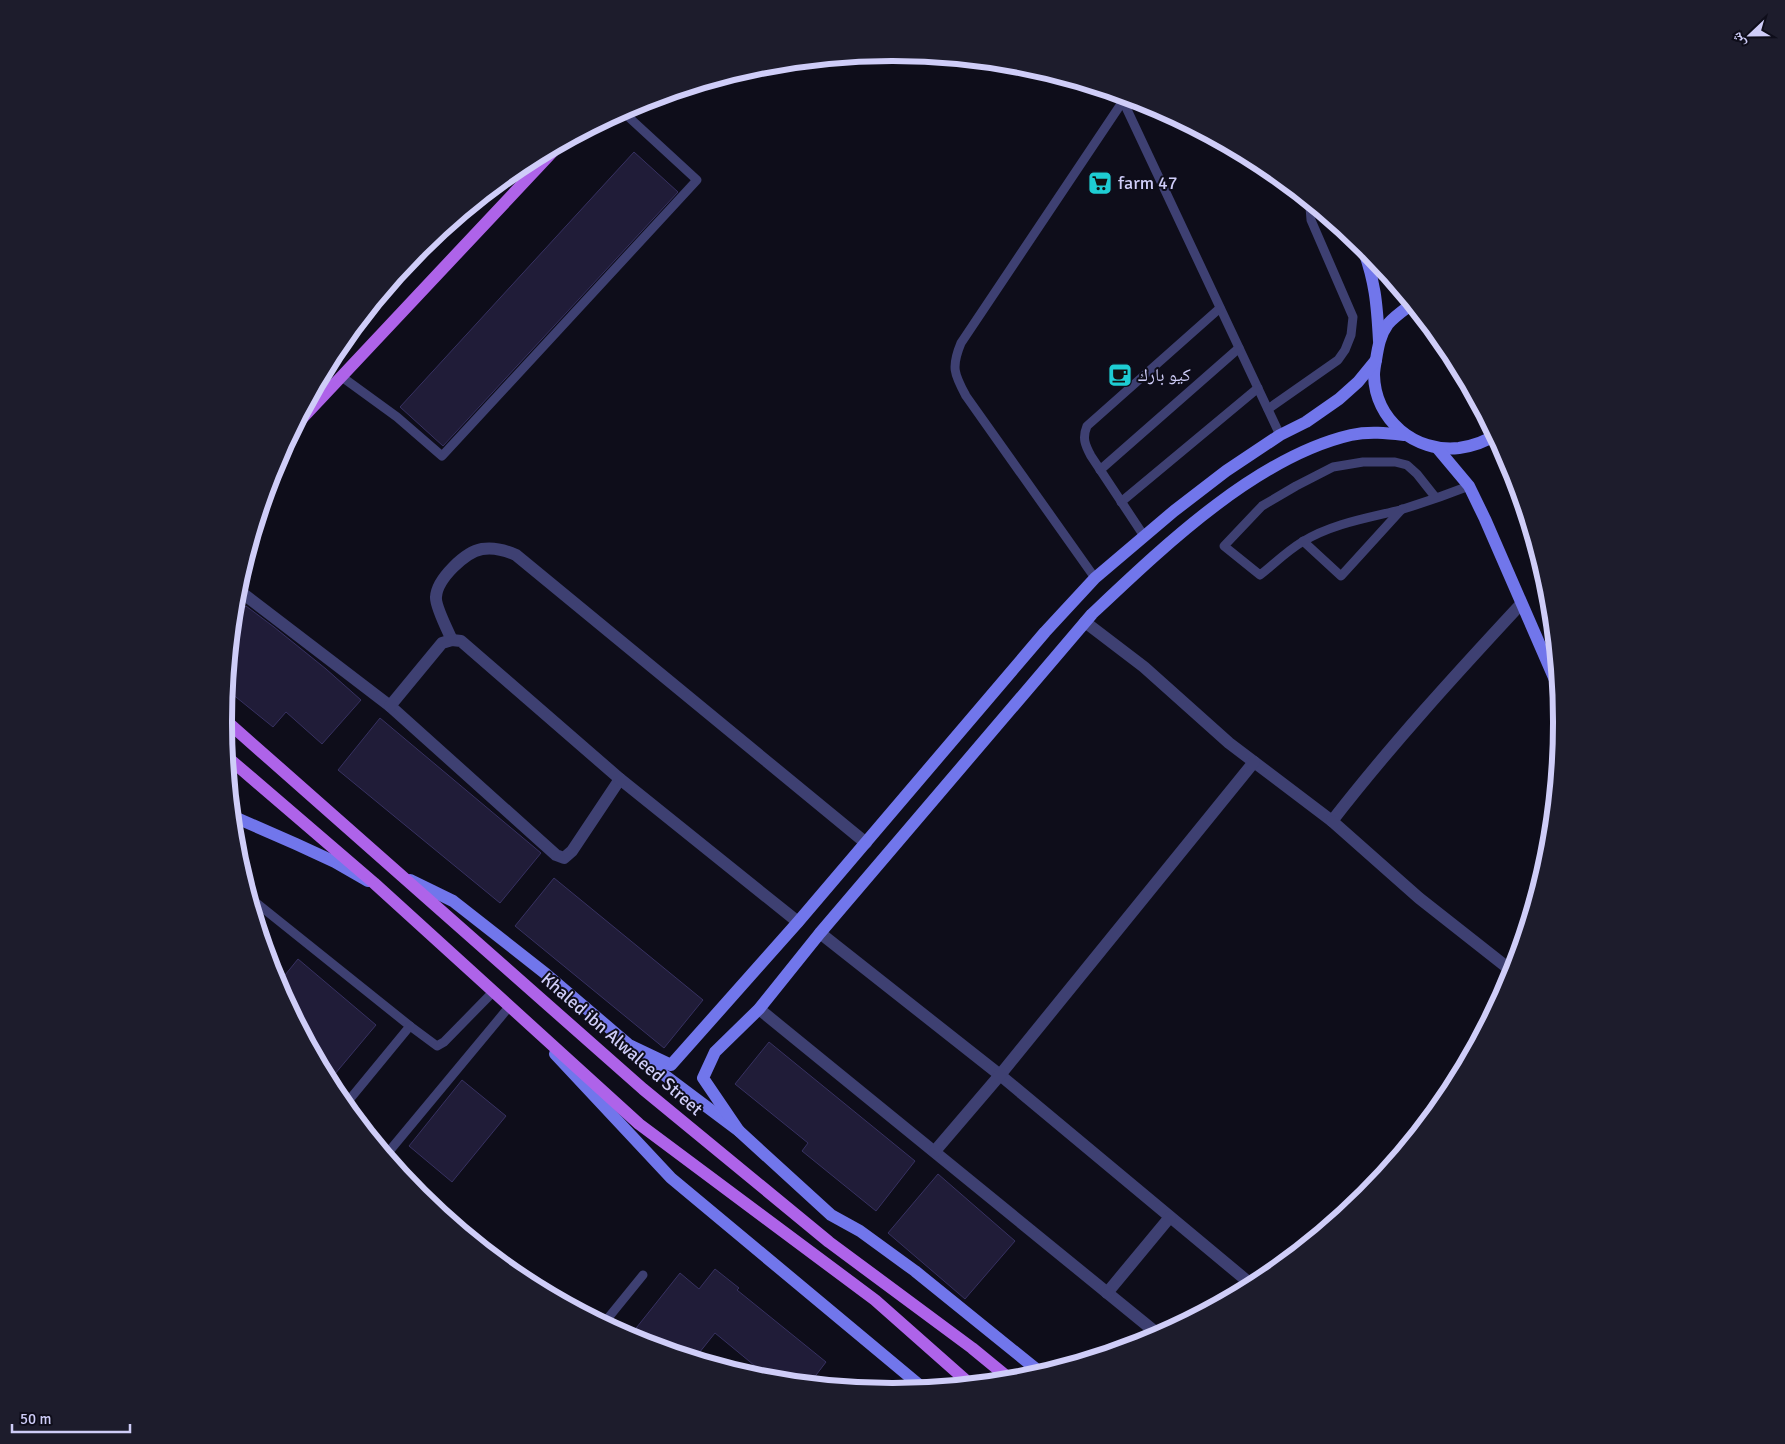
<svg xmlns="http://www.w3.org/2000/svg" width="1785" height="1444" font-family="Signika,'Noto Naskh Arabic',sans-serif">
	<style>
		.building { fill: #201c38; stroke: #373161 }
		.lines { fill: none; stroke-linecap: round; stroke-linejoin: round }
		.lane { stroke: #3e4072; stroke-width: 9 }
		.street { stroke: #3e4072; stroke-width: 12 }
		.secondary { stroke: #7176eb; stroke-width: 12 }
		.primary { stroke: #ae63e9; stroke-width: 12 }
		.labels { text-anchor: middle; stroke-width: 4; stroke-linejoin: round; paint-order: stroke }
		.poi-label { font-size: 18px; fill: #cfcdf8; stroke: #0e0d1a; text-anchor: start }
		.street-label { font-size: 18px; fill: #cfcdf8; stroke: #0e0d1a }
		.rim { fill: none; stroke: #cfcdf8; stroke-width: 6 }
	</style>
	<rect width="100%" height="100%" fill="#0e0d1a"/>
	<g class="building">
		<path d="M634,152l44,40 -235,254 -43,-39z"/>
		<path d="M235,600l9,8 2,-2 28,21 52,42 35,31 -39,44 -36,-32 -13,15 -47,-38z"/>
		<path d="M380,718l161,135 -41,50 -162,-133z"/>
		<path d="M554,878l149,122 -39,48 -149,-122z"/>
		<path d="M298,959l78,66 -47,56 -52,-96z"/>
		<path d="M769,1042l146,119 -39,50 -74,-60 6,-8 -73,-59z"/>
		<path d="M462,1080l44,36 -54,66 -43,-36z"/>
		<path d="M938,1174l77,67 -50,58 -77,-66z"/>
		<path d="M715,1269l24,19 -2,2 89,72 -16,21 -38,-3 -57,-47 -20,25 -59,-18 -7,-3 51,-64 19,16z"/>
	</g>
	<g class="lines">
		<g class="lane">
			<path d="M1124,98l-1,3 157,334"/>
			<path d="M342,377l55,40 45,39 255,-276 -75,-69"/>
			<path d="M1268,409l70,-49 7,-10 6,-15 2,-18 -42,-97 -1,-13 1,-3"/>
			<path d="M1100,470l139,-122"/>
			<path d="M1436,498l-19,-24 -10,-9 -12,-3h-32l-30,5 -37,19 -34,20 -38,40 36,29c14,-11 27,-24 42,-33 29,-18 65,-24 98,-32 23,-7 46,-15 69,-24"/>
			<path d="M1121,502l137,-114"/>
			<path d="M1144,536l-53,-80c-6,-11 -9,-18 -4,-30l133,-118"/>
			<path d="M1303,541l38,35 61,-67"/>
			<path d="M1095,578l-129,-182c-12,-22 -15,-29 -5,-53l162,-242"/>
			<path d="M249,897l161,129 27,20 7,-4 49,-50"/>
			<path d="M345,1105l65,-79"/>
			<path d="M386,1155l123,-148"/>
			<path d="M604,1323l39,-48"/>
		</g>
		<g class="street">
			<path d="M237,589l153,117 166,149 8,3 8,-7 48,-72"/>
			<path d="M1085,622l59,45 85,76 103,78c59,-76 124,-147 189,-217"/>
			<path d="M452,640c-4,-9 -17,-34 -16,-43 1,-18 29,-45 46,-48 12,-2 23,1 34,6l350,288"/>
			<path d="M390,706l52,-63 10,-3 9,1 159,138 178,143"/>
			<path d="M1332,821l87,77 94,74"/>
			<path d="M820,933l180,142 252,210"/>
			<path d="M759,1009l400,326"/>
			<path d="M935,1151l65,-76 254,-313"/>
			<path d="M1107,1293l63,-76"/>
		</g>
		<g class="secondary">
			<path d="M1362,246c13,34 15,58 17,95"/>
			<path d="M1412,304c-8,6 -17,12 -24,20 -8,11 -10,23 -12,36 -1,5 -2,10 -2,15 1,45 41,78 85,73 13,-2 25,-5 35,-13"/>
			<path d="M1438,449l31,37 16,33 74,170"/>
			<path d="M1523,505l6,20"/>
			<path d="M232,816l64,28 39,18 33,19"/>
			<path d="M410,880l43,21 93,73 117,100 76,57 92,84 29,16 55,40 126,102"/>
			<path d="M631,1046l40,19 127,-143 247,-290 50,-54 79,-67 52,-40 54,-36 26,-13 33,-23 19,-17 18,-22"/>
			<path d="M555,1054l116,124 252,210"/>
			<path d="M739,1131l-36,-53 12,-26 44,-43 61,-76 272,-319c70,-66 164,-157 259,-179 18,-4 36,-2 53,0"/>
		</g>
		<g class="primary">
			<path d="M295,426l264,-281"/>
			<path d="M223,718l420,371 186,153 143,106 39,32"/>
			<path d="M226,756l148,127 265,241 236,176 95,84"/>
		</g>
	</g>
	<defs>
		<g id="supermarket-square" transform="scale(1.25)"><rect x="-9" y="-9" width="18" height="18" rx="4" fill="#1ecdd3" stroke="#0e0d1a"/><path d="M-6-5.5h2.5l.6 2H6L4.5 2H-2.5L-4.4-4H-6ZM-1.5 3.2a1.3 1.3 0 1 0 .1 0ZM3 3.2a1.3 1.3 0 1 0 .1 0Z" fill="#111"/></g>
		<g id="cafe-square" transform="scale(1.25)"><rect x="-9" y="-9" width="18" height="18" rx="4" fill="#1ecdd3" stroke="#0e0d1a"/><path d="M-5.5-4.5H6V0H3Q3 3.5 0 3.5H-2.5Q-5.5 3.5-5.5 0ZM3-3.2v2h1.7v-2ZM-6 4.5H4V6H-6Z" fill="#111"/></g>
	</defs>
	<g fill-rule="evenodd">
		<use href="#supermarket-square" x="1100" y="183"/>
		<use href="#cafe-square" x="1120" y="375"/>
	</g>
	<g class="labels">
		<g class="poi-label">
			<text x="1118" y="189">farm 47</text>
			<text x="1138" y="381">كيو بارك</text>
		</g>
		<g class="street-label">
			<text transform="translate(622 1044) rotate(41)" y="6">Khaled ibn Alwaleed Street</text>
		</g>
	</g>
	<path d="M0 0H1785V1444H0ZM892 61H893A660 660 0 0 1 1553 721V723A660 660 0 0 1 893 1383H892A660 660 0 0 1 232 723V721A660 660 0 0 1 892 61Z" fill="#1d1c2c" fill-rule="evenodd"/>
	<path class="rim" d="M892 61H893A660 660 0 0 1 1553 721V723A660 660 0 0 1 893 1383H892A660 660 0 0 1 232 723V721A660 660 0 0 1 892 61Z"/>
	<g transform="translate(1750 35) rotate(248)" stroke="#0e0d1a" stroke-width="4" paint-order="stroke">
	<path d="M0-4L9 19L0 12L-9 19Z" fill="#cfcdf8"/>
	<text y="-8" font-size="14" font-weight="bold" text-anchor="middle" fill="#cfcdf8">ش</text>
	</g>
	<path d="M12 1424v8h118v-8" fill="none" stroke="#cfcdf8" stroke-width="2.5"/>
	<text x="20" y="1424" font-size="15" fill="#cfcdf8" stroke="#0e0d1a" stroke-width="4" paint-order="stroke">50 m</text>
</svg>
